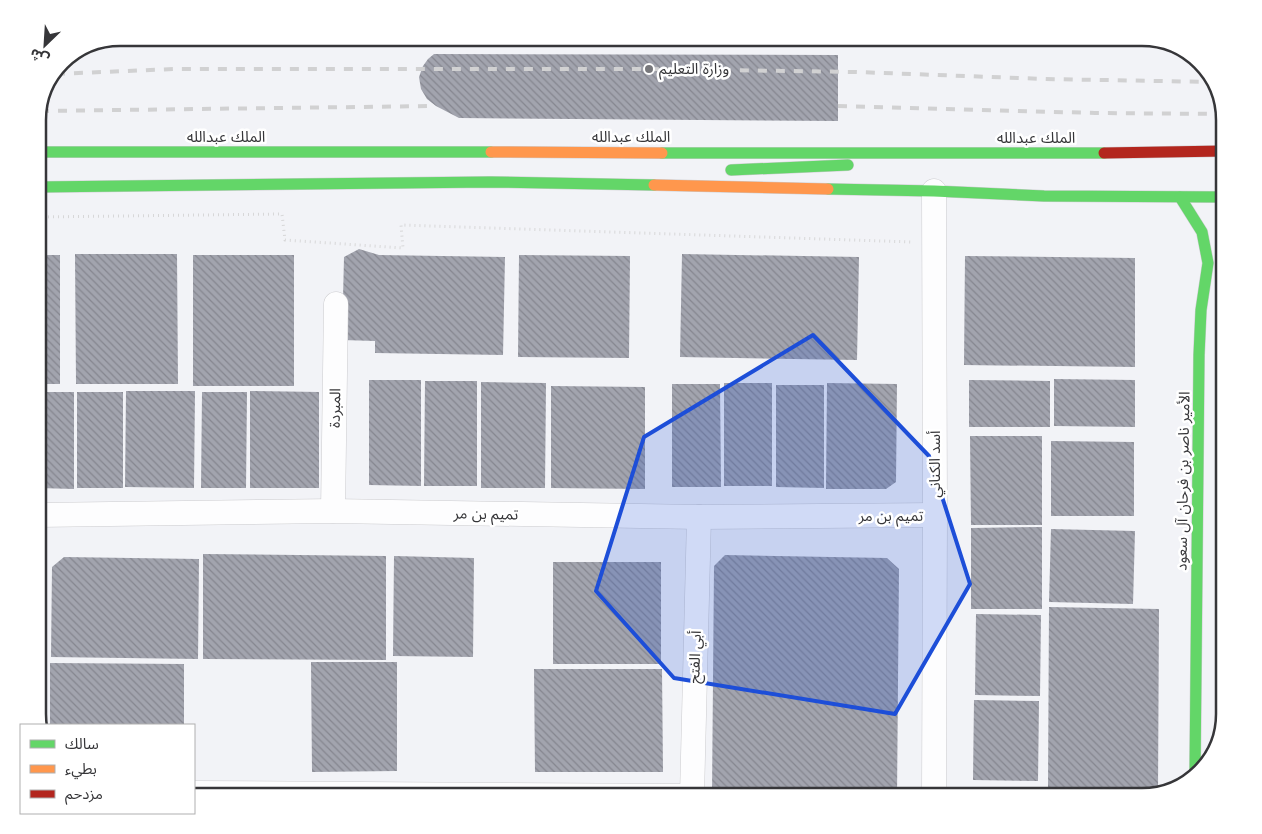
<svg xmlns="http://www.w3.org/2000/svg" width="1262" height="834" font-family="'Libre Baskerville','Noto Sans Arabic',serif">
	<style>
		.building { fill: url(#building-back-hatch) }
		.lines { fill: none; stroke-linecap: round; stroke-linejoin: round }
		.street-casing { stroke: #cccccf; stroke-width: 25 }
		.fast-casing { stroke: #cccccf; stroke-width: 12 }
		.slow-casing { stroke: #cccccf; stroke-width: 12 }
		.jam-casing { stroke: #cccccf; stroke-width: 12 }
		.path { stroke: #d7d7d8; stroke-width: 3; stroke-dasharray: 1 4; stroke-linecap: butt }
		.street { stroke: #fdfdfe; stroke-width: 24 }
		.fast { stroke: #63d668; stroke-width: 11 }
		.slow { stroke: #ff974d; stroke-width: 11 }
		.jam { stroke: #b3261e; stroke-width: 11 }
		.rail { stroke: #d1d1d2; stroke-width: 4; stroke-dasharray: 9 9; stroke-linecap: butt }
		.marked { fill: #1d4ed8; fill-opacity: 0.2; stroke: #1d4ed8; stroke-width: 4; stroke-linejoin: round }
		.poi-dot { fill: #78787c; stroke: #fff; stroke-width: 2 }
		.labels { text-anchor: middle; stroke-width: 5; stroke-linejoin: round; paint-order: stroke }
		.poi-label { font-size: 15px; fill: #363639; stroke: #fff; text-anchor: start }
		.street-label { font-size: 15px; fill: #363639; stroke: #fff }
		.rim { fill: none; stroke: #363639; stroke-width: 2.5 }
	</style>
	<defs>
		<pattern id="building-back-hatch" width="6" height="6" patternUnits="userSpaceOnUse" patternTransform="scale(1.25)"><rect width="6" height="6" fill="#a2a4ae"/><path d="M-1 5l2 2M0 0l6 6M5-1l2 2" fill="none" stroke="#85868f"/></pattern>
	</defs>
	<rect width="100%" height="100%" fill="#f2f3f7"/>
	<g class="building">
		<path d="M434,54l404,1v66l-379,-3 -23,-12 -9,-7 -6,-10 -2,-12 4,-11 5,-7z"/>
		<path d="M359,249l20,6 126,2 -2,98 -128,-2v-12l-33,-1 2,-83z"/>
		<path d="M75,254h102l1,130h-102z"/>
		<path d="M682,254l177,3 -2,103 -177,-3z"/>
		<rect x="38" y="255" width="22" height="129"/>
		<rect x="193" y="255" width="101" height="131"/>
		<path d="M519,255l111,1 -1,102 -111,-1z"/>
		<path d="M965,256l170,2v109l-171,-2z"/>
		<path d="M1054,379l81,1v47l-81,-1z"/>
		<path d="M369,380h52v106l-52,-1z"/>
		<path d="M969,380l81,1v46h-81z"/>
		<path d="M425,381h52v105h-53z"/>
		<path d="M481,382l65,1 -1,105h-64z"/>
		<rect x="724" y="383" width="48" height="103"/>
		<path d="M827,383l70,1 -1,98 -10,7h-60z"/>
		<path d="M672,384h48l1,103h-49z"/>
		<path d="M776,385h48v103l-48,-1z"/>
		<path d="M551,386l94,1v102l-94,-1z"/>
		<path d="M126,391h69l-1,97 -69,-1z"/>
		<path d="M250,391l69,1v96h-69z"/>
		<path d="M38,392h36v97l-36,-1z"/>
		<rect x="77" y="392" width="46" height="96"/>
		<path d="M202,392h45l-1,96h-45z"/>
		<path d="M970,436h72v89h-71z"/>
		<path d="M1051,441l83,1v74h-83z"/>
		<path d="M1042,527v82h-71v-81z"/>
		<path d="M1051,529l84,2 -2,73 -84,-2z"/>
		<path d="M203,554l183,2v104l-183,-1z"/>
		<path d="M725,555l162,3 12,11 -2,227h-185l2,-230z"/>
		<path d="M394,556l80,2 -1,99 -80,-1z"/>
		<path d="M64,557l135,2 -1,100 -147,-2 1,-90z"/>
		<rect x="553" y="562" width="108" height="102"/>
		<path d="M1049,607l110,2 -1,182 -110,-2z"/>
		<path d="M976,614l65,1 -1,81 -65,-1z"/>
		<path d="M311,662h86v109l-85,1z"/>
		<path d="M50,663l134,1v61h-134z"/>
		<path d="M534,669h128l1,103h-128z"/>
		<path d="M974,700l65,1 -1,80 -65,-1z"/>
		<path d="M971,788l65,1v7h-65z"/>
	</g>
	<g class="lines">
		<g class="street-casing">
			<g id="street">
				<path d="M333,511l3,-207"/>
				<path d="M38,515l295,-4 366,6 236,-2"/>
				<path d="M194,793l498,3"/>
				<path d="M692,796l7,-279"/>
				<path d="M934,796l1,-281 -1,-324"/>
			</g>
		</g>
		<g class="fast-casing">
			<g id="fast">
				<path d="M38,152h453"/>
				<path d="M662,153h442"/>
				<path d="M731,170l117,-5"/>
				<path d="M38,187l452,-5 164,3"/>
				<path d="M828,189l106,2 110,5 180,1"/>
				<path d="M1180,197l22,35 6,31 -7,47 -2,45 -4,419"/>
			</g>
		</g>
		<g class="slow-casing">
			<g id="slow">
				<path d="M491,152l171,1"/>
				<path d="M654,185l174,4"/>
			</g>
		</g>
		<g class="jam-casing">
			<g id="jam">
				<path d="M948,39l207,2"/>
				<path d="M1104,153l120,-2"/>
			</g>
		</g>
		<path class="path" d="M38,217l244,-3 3,26 118,8 -2,-23 511,17"/>
		<use href="#street" class="street"/>
		<use href="#fast" class="fast"/>
		<use href="#slow" class="slow"/>
		<use href="#jam" class="jam"/>
		<g class="rail">
			<path d="M56,74l118,-5h475l207,3 190,7 168,3"/>
			<path d="M838,106l257,7 129,1"/>
			<path d="M40,111l396,-5"/>
		</g>
	</g>
	<path class="marked" d="M813,335l116,121 41,128 -75,130 -221,-36 -78,-87 48,-154z"/>
	<circle class="poi-dot" cx="649" cy="69" r="5"/>
	<g class="labels">
		<g class="poi-label">
			<text x="659" y="74">وزارة التعليم</text>
		</g>
		<g class="street-label">
			<text x="226" y="142">الملك عبدالله</text>
			<text x="631" y="142">الملك عبدالله</text>
			<text x="1036" y="143">الملك عبدالله</text>
			<text transform="translate(335 408) rotate(-89)" y="5">المبردة</text>
			<text transform="translate(935 464) rotate(-90)" y="5">أسد الكناني</text>
			<text transform="translate(1183 481) rotate(-89)" y="5">الأمير ناصر بن فرحان آل سعود</text>
			<text transform="translate(486 514) rotate(1)" y="5">تميم بن مر</text>
			<text x="891" y="521">تميم بن مر</text>
			<text transform="translate(695 657) rotate(-88)" y="5">أبي الفتح</text>
		</g>
	</g>
	<path d="M0 0H1262V834H0ZM120 46H1142A74 74 0 0 1 1216 120V714A74 74 0 0 1 1142 788H120A74 74 0 0 1 46 714V120A74 74 0 0 1 120 46Z" fill="#fff" fill-rule="evenodd"/>
	<path class="rim" d="M120 46H1142A74 74 0 0 1 1216 120V714A74 74 0 0 1 1142 788H120A74 74 0 0 1 46 714V120A74 74 0 0 1 120 46Z"/>
	<rect x="20" y="724" width="175" height="90" fill="#ffffff" stroke="#afafb0"/>
	<rect x="30" y="740" width="25" height="8" fill="#63d668" stroke="#afafb0"/>
	<text x="65" y="749" font-size="15" fill="#363639">سالك</text>
	<rect x="30" y="765" width="25" height="8" fill="#ff974d" stroke="#afafb0"/>
	<text x="65" y="774" font-size="15" fill="#363639">بطيء</text>
	<rect x="30" y="790" width="25" height="8" fill="#b3261e" stroke="#afafb0"/>
	<text x="65" y="799" font-size="15" fill="#363639">مزدحم</text>
	<g transform="translate(45 45) rotate(205)" stroke="#ffffff" stroke-width="4" paint-order="stroke">
	<path d="M0-4L9 19L0 12L-9 19Z" fill="#363639"/>
	<text y="-8" font-size="14" font-weight="bold" text-anchor="middle" fill="#363639">ش</text>
	</g>
</svg>
